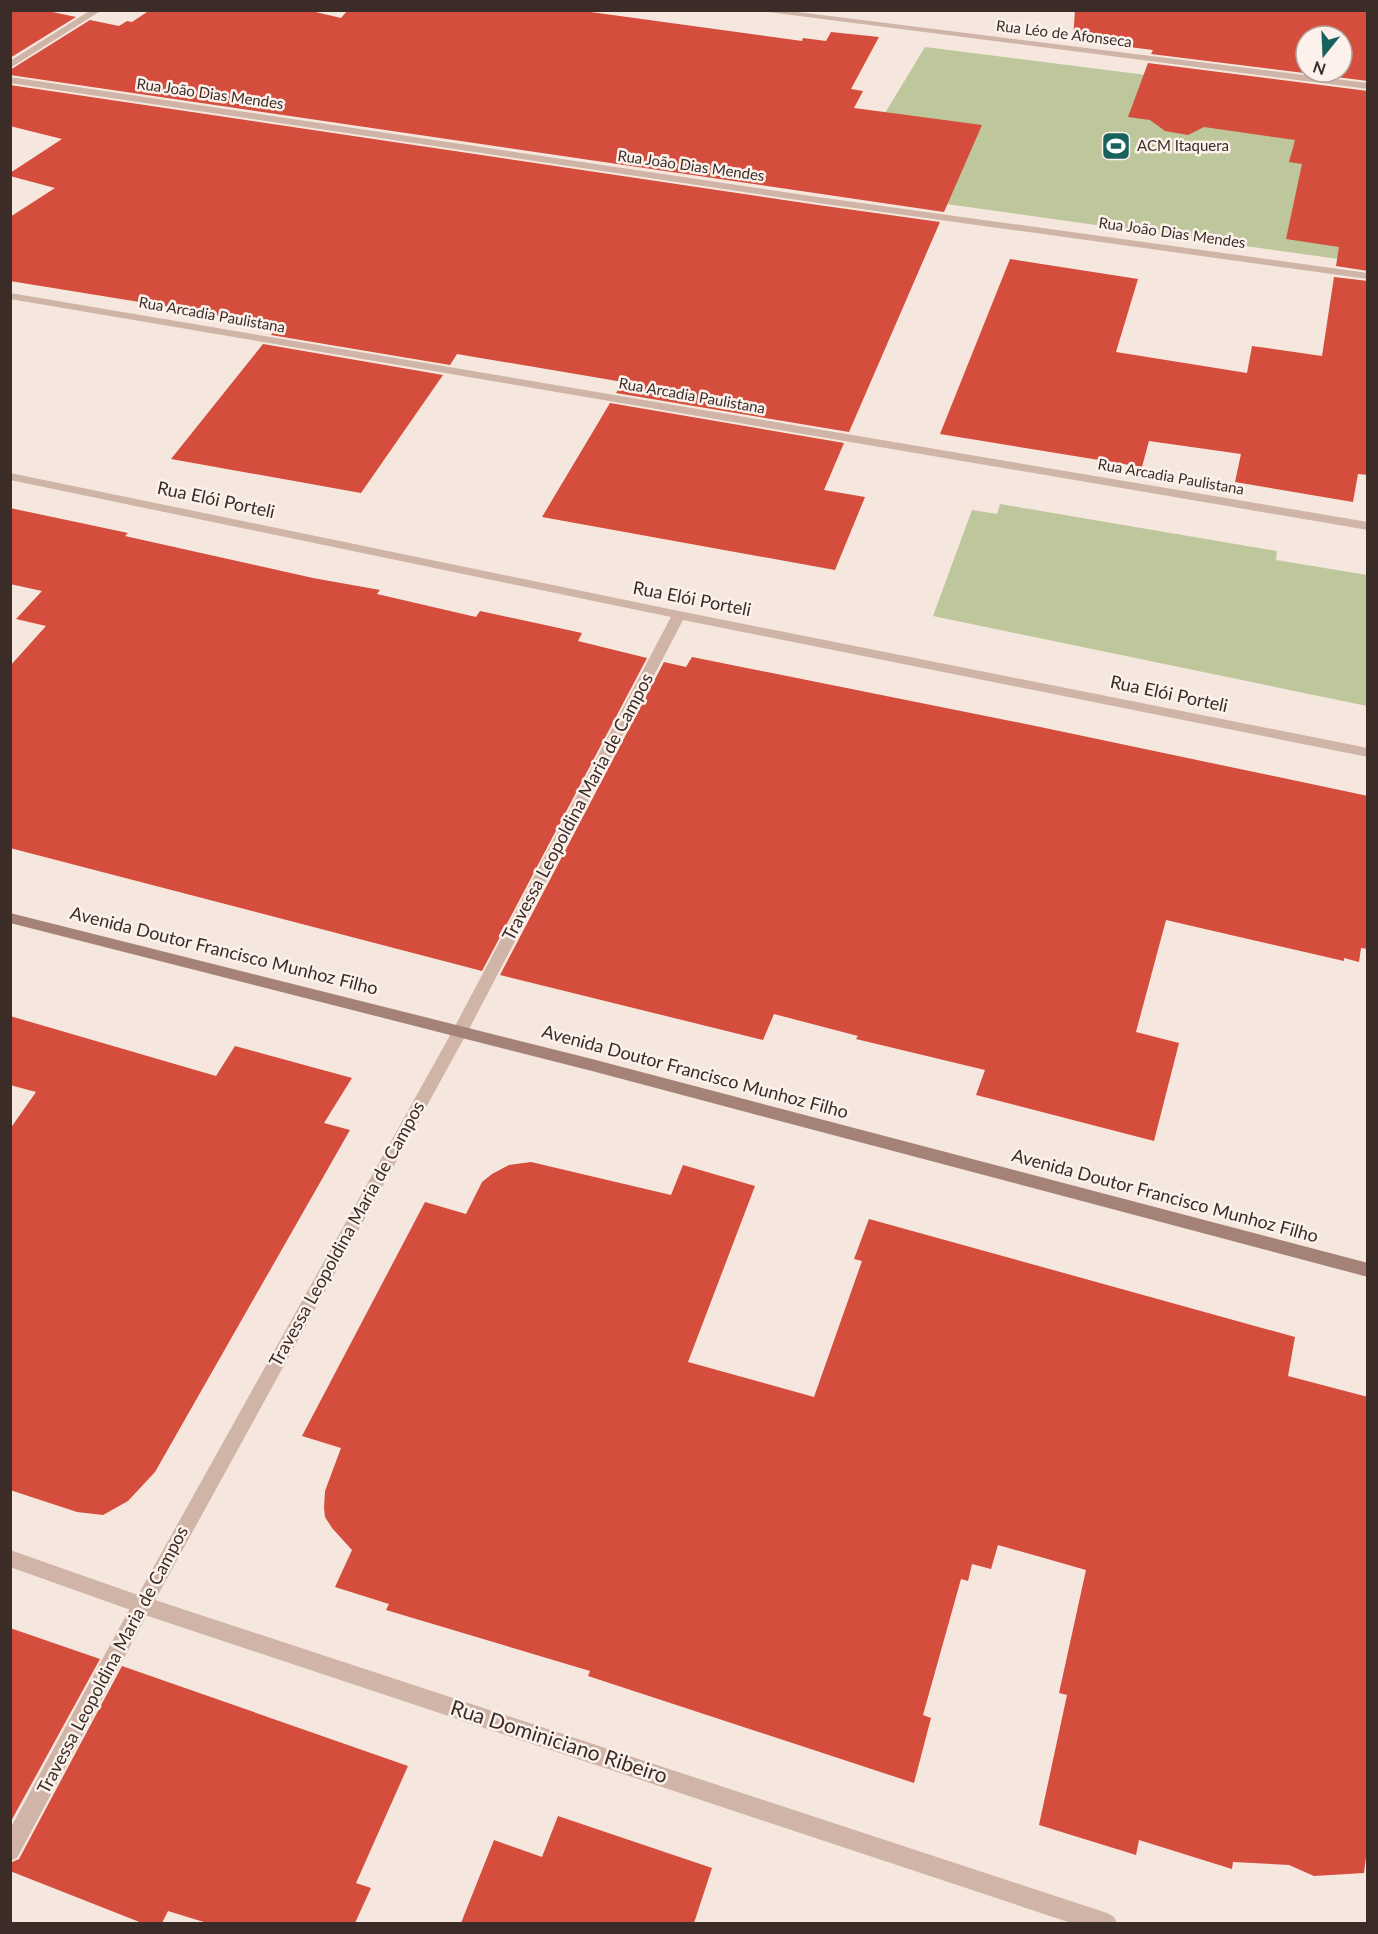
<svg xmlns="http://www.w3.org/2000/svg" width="1378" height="1934" font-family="Lato,sans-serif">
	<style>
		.green { fill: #bec79b }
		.building { fill: #d44d3d; fill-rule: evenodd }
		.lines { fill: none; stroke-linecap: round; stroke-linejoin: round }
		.lane { fill: #cfb4a7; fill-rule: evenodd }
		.street { fill: #cfb4a7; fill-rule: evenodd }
		.secondary { fill: #a48278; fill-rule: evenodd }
		.labels { text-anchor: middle; stroke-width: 5; stroke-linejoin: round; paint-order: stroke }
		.far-street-label { font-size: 15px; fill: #3b2c28; stroke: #fcf2eb }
		.far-poi-label { font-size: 15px; fill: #3b2c28; stroke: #fcf2eb; text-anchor: start }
		.street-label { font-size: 18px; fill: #3b2c28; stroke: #fcf2eb }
		.near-street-label { font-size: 21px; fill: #3b2c28; stroke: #fcf2eb }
	</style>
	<rect width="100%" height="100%" fill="#f5e7dd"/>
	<g class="green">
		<path d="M925,47l442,56v160l-528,-74z"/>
		<path d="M1000,504l277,47 -1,9 91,15v131l-434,-90 39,-106 25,4z"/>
	</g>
	<g class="building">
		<path d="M10,10h33l33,7 -66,41z"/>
		<path d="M150,10h157l34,8 7,-8h228l226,31 1,-3 23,3 5,-9 48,5 -28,52 12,2 -9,17 128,17 -38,87 -934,-137v-5l80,-50 29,6 8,-5 5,1z"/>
		<path d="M1075,10h293v71l-217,-27 2,-4 -80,-10zM1306,36h36v36h-36z"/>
		<path d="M1148,63l220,28v180l-32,-5 3,-19 -53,-8 16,-75 -13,-2 6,-22 -91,-13 -16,8 -23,-4 -15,-11 -22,-3z"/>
		<path d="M10,85l808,120 122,17 -91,210 -233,-39 7,-11 -166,-28 -7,11 -179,-30 6,-7 -76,-16 -191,-31v-64l45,-29 -45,-12v-3l52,-34 -52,-13z"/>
		<path d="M1010,259l128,20 -22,73 131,21 5,-27 70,10 12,-79 34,4v194l-10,-1 -5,28 -118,-20 6,-28 -92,-13 -7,26 -202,-33z"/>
		<path d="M263,344l180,31 -82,118 -190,-34z"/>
		<path d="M610,403l234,40 -20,47 41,7 -30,73 -293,-53z"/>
		<path d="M10,508l118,25 -3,3 188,42 67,12 -3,4 99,23 4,-6 102,22 -4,8 69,17 -165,313 -472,-123v-182l36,-40 -30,-7 26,-28 -32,-7z"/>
		<path d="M692,657l334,67 342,72v153l-7,-1 -2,14 -15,-4v3l-178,-41 -30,112 43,11 -25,98 -178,-46 9,-25 -129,-31 2,-3 -84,-22 -11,26 -263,-65 164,-313 22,5z"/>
		<path d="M10,1016l206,60 19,-30 117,32 -28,45 26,7 -195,342 -27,29 -25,14 -26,-3 -67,-22v-361l26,-37 -26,-7z"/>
		<path d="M531,1162l140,33 12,-30 72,21 -67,176 126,35 48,-136 -8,-2 15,-40 426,118 -7,39 80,21v444l-4,32 -50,3 -25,-11 -56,-3 -1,7 -93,-29 -3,15 -97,-30 28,-130 -8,-2 27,-123 -88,-25 -7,24 -19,-5 -4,17 -7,-2 -38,136 8,3 -17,65 -326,-107 2,-5 -204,-61 3,-6 -54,-17 17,-37 -20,-22 -7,-11 -1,-9 1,-17 16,-43 -39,-12 123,-234 41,12 16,-32 10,-8 17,-9z"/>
		<path d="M10,1628l90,31 -90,164z"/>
		<path d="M122,1666l286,100 -52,117 15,5 -16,35h-148l-39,-12 -6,12h-20l-132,-52v-8l9,-4z"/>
		<path d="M558,1816l154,52 -18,55h-233l33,-83 48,17z"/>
	</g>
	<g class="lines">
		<path class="lane" d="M142,1596l7,3 3,6 -3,6 -132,247 -7,3v-32l125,-230z"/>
		<g class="street">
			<path d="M91,10h11l-92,58v-7z"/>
			<path d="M753,10h29l586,73v6z"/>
			<path d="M10,77l808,120 550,76v6l-550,-76 -808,-120z"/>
			<path d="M10,293l1358,229v8l-1358,-231z"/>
			<path d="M10,473l669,138 689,137v9l-685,-137 -215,411 -313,569 952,313 7,4 3,7h-43l-932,-310 -132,-47v-17l128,45 315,-565 218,-413 -661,-137z"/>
		</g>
		<path class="secondary" d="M10,913l582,146 776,204v14l-776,-206 -582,-148z"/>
	</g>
	<defs>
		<g id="stadium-square" transform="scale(1.5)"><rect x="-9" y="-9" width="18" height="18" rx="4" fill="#18625d" stroke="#fcf2eb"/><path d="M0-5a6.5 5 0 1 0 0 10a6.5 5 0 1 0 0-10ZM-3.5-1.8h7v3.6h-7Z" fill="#fff"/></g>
	</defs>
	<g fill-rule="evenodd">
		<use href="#stadium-square" x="1116" y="146"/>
	</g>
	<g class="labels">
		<g class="far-street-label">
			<text transform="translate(1064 34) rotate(7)" y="5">Rua Léo de Afonseca</text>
			<text transform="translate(210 94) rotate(8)" y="5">Rua João Dias Mendes</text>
			<text transform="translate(691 166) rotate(8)" y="5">Rua João Dias Mendes</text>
			<text transform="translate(1172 233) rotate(8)" y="5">Rua João Dias Mendes</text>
			<text transform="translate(212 315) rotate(10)" y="5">Rua Arcadia Paulistana</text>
			<text transform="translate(692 396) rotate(10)" y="5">Rua Arcadia Paulistana</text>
			<text transform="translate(1171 477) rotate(10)" y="5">Rua Arcadia Paulistana</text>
		</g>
		<g class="far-poi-label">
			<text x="1137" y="151">ACM Itaquera</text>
		</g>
		<g class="street-label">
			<text transform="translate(216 500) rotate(12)" y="6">Rua Elói Porteli</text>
			<text transform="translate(692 599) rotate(11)" y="6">Rua Elói Porteli</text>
			<text transform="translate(1169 694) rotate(12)" y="6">Rua Elói Porteli</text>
			<text transform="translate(578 807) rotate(-62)" y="6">Travessa Leopoldina Maria de Campos</text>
			<text transform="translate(224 951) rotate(14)" y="6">Avenida Doutor Francisco Munhoz Filho</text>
			<text transform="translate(695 1072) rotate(15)" y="6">Avenida Doutor Francisco Munhoz Filho</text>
			<text transform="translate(1165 1196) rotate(15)" y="6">Avenida Doutor Francisco Munhoz Filho</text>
			<text transform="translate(347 1234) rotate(-61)" y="6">Travessa Leopoldina Maria de Campos</text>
			<text transform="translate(113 1660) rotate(-62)" y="6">Travessa Leopoldina Maria de Campos</text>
		</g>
		<g class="near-street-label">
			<text transform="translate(559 1742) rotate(18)" y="7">Rua Dominiciano Ribeiro</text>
		</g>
	</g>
	<rect width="1378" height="1934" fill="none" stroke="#3b2c28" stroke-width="24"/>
	<g transform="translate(1324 54) rotate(198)"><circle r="28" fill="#fcf2eb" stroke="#afa39d" stroke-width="1.5"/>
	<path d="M0-4.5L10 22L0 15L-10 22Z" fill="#18625d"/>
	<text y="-9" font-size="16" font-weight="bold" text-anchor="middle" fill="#3b2c28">N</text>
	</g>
</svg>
